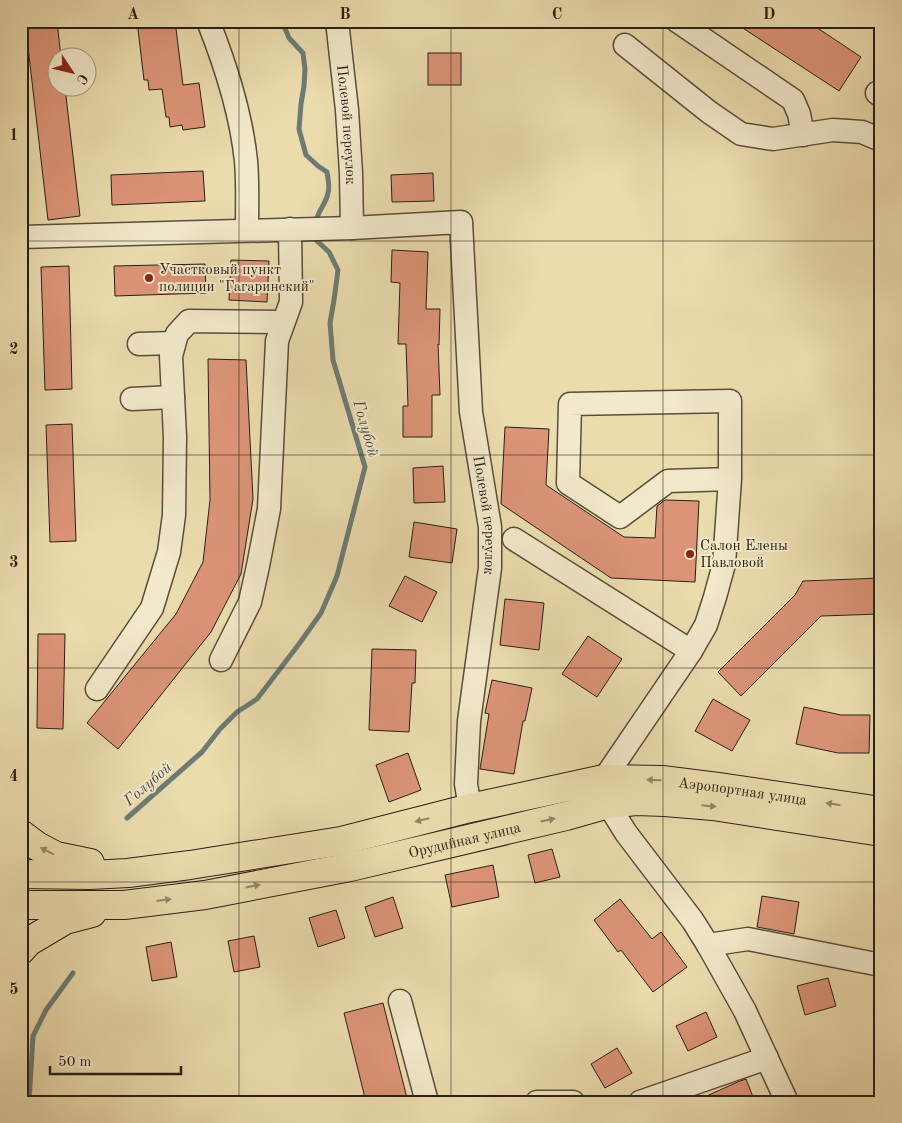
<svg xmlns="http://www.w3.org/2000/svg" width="902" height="1123" font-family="'Old Standard TT',serif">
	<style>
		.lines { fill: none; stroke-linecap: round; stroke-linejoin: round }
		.stream { stroke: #6c7c74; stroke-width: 5 }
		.building { fill: #dc9478; stroke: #281f16 }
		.minor-casing { stroke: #594e3c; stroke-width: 25 }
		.major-casing { stroke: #281f16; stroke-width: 30 }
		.minor { stroke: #f2e8ca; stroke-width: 22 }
		.major { stroke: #ebdcae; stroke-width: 28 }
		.oneway { fill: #93876a }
		.grid { fill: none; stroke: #281f16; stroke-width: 1; stroke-opacity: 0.55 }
		.poi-dot { fill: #8f2418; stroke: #f2e8ca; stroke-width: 2 }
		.labels { text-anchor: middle; stroke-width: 4; stroke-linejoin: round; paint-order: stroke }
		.street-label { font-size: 15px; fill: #281f16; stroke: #f2e8ca }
		.poi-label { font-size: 15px; fill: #281f16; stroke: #f2e8ca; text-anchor: start }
		.water-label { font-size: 16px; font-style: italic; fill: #4a4e45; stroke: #f2e8ca }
		.neatline { fill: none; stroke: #281f16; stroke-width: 2 }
		.grid-label { font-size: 16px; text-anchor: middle; font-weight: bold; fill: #281f16 }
	</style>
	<rect width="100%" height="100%" fill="#ebdcae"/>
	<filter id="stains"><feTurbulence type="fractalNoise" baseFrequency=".004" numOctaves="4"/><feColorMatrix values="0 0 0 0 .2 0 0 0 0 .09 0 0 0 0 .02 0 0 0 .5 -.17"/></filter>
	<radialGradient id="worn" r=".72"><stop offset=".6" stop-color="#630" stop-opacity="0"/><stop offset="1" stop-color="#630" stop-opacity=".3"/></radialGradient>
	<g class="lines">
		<g class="stream">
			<path d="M282,21l7,17 14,15 2,16 -1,17 -3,18 -2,25 4,15 3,11 12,11 9,6c1,7 3,15 1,21 -2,12 -12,19 -12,31"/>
			<path d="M127,818l75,-66 18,-23 17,-17 20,-13 42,-55 22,-31 16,-37 28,-109 -32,-107 -3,-37 4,-23 4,-30 -9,-18 -14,-13v-4"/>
			<path d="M29,1102l4,-66 13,-26 27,-37"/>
		</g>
	</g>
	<g class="building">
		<path d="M25,21h32l4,37h-3v30h7l15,128 -32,4z"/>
		<path d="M137,21h38l8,64 16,-2 6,44 -22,3 -1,-5 -12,2 -1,-10h-3l-4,-28 -13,1 -1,-10h-4z"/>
		<path d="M732,21h75l54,36 -22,34z"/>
		<rect x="428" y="53" width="33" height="32"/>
		<path d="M203,171l2,30 -93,4 -1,-30z"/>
		<path d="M433,173l1,28 -42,1 -1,-27z"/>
		<path d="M392,250l36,2 -2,57h14l-1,36 -1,-1 2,51h-8v42h-29v-31h5l-2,-62h-8l2,-61 -9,-1z"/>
		<path d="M231,260l38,1 -2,41 -38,-2z"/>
		<path d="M205,264l1,29 -91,3 -1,-30z"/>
		<path d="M69,266l3,123 -27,1 -4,-123z"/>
		<path d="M208,359l38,1 7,139 -12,75 -30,58 -93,117 -31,-26 89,-109 27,-52 7,-62z"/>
		<path d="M72,424l4,117 -26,1 -4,-117z"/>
		<path d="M505,427l44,2 -3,56 78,52 31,1 2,-32 8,-6 34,1 -4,81 -84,-4 -110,-74z"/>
		<path d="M443,466l2,36 -31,1 -1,-35z"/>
		<path d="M414,522l43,7 -5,34 -43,-6z"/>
		<path d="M405,576l32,16 -15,30 -33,-16z"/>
		<path d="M881,578v36l-60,2 -80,80 -23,-24 77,-77 8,-14z"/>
		<path d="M505,599l39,4 -5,47 -39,-5z"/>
		<path d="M38,634h27l-2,95 -26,-1z"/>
		<path d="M588,636l34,23 -25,38 -35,-23z"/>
		<path d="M372,649l44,1 -1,33h-3l-3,49 -40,-2z"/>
		<path d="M492,680l40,8 -7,33h-2l-9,53 -34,-5 9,-55 -4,-1z"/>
		<path d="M713,699l37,21 -18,31 -37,-20z"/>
		<path d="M804,707l37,8h29l-1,38h-31l-42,-9z"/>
		<path d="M408,753l13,37 -32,12 -13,-37z"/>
		<path d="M552,849l8,28 -25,6 -7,-28z"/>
		<path d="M493,865l6,32 -47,10 -7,-32z"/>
		<path d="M762,896l37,6 -5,32 -37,-7z"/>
		<path d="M393,897l10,31 -28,9 -10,-30z"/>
		<path d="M620,899l32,40 9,-7 26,35 -34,25 -32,-42 -3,2 -24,-32z"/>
		<path d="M336,910l9,28 -27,9 -9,-29z"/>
		<path d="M254,936l6,31 -26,5 -6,-31z"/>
		<path d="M171,942l6,35 -25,4 -6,-34z"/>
		<path d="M828,978l8,28 -31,9 -8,-29z"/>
		<path d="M383,1003l25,99h-42l-22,-89z"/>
		<path d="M706,1012l11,25 -29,14 -12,-25z"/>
		<path d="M617,1048l15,25 -27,15 -14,-24z"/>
		<path d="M746,1079l9,23h-62l47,-21z"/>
	</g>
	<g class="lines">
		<g class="minor-casing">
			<g id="minor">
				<path d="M208,21c18,45 33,92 38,140 2,23 1,47 1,69"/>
				<path id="s1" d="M337,21l10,89 4,63 1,55"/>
				<path d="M677,21l116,79 6,14 4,21"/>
				<path d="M625,45l84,67 32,22 32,5 60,-9 29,2 19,8"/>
				<path d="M877,93l4,3"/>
				<path id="s2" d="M21,237l331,-9 109,-6 10,190 19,115v41l-21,153 -3,63 4,24"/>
				<path d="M139,344l35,-1"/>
				<path d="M132,399l41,-2"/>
				<path d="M730,479l-62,2 -48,36 -52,-34 2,-79 160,-3v78l-6,85 -9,33 -9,28 -15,26 -87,128 4,25 18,29 67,88 15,24 37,66 42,91"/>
				<path d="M514,539l177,112"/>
				<path d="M221,660l29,-58 8,-36 11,-57 8,-168 14,-39 -1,-73"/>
				<path d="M97,689l55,-81 17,-56 5,-37 1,-78 -4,-81 6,-22 12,-13 94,1"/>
				<path d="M708,945l40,-6 133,26"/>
				<path d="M400,1001l27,101"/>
				<path d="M537,1102h36"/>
				<path d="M640,1102l127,-44"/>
			</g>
		</g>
		<g class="major-casing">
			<g id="major">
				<path d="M21,834l16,12 19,10 34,7"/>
				<path id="s3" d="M21,874l69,1 38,-2 62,-8 151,-24 129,-33 134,-29 58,1 56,7 163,24"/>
				<path id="s4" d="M21,905h103l81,-10 145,-28 216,-51 42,-12 28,-3 29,1 48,4 168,26"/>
				<path d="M21,950l7,-8 37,-22 27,-7"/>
			</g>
		</g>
		<use href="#minor" class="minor"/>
		<use href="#major" class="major"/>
	</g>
	<defs><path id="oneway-solid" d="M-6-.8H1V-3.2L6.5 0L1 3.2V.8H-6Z" transform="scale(1.25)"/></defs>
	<g class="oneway">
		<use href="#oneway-solid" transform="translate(654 780) rotate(-179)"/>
		<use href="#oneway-solid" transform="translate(833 804) rotate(-171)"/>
		<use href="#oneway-solid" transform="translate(709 806) rotate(6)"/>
		<use href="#oneway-solid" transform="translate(422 820) rotate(166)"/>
		<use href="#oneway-solid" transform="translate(548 820) rotate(-12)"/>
		<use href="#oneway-solid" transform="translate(47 851) rotate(-153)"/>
		<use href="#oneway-solid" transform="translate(253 886) rotate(-11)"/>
		<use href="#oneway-solid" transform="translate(164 900) rotate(-7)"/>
	</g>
	<path class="grid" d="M239,21v1081M451,21v1081M663,21v1081M21,241h860M21,455h860M21,668h860M21,882h860"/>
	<g class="poi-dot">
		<circle cx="149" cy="278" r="5"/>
		<circle cx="690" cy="554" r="5"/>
	</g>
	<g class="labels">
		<g class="street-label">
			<text dy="5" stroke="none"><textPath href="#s1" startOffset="104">Полевой переулок</textPath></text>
			<text dy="5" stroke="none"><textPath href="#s2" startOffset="735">Полевой переулок</textPath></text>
			<text dy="5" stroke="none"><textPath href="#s3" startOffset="732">Аэропортная улица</textPath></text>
			<text dy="5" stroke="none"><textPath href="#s4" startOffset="450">Орудийная улица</textPath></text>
		</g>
		<g class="poi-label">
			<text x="159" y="274">Участковый пункт<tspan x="159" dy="17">полиции "Гагаринский"</tspan></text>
			<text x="700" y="550">Салон Елены<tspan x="700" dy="17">Павловой</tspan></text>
		</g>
		<g class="water-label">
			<text transform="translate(367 428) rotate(74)" y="6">Голубой</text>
			<text transform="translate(147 783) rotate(-41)" y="6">Голубой</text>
		</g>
	</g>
	<rect width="902" height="1123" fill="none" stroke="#ebdcae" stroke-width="55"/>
	<g transform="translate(72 72) rotate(125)"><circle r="24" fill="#f2e8ca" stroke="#a19882"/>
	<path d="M0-4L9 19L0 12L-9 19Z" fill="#8f2418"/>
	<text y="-8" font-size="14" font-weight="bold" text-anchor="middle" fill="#281f16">С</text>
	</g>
	<path d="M50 1066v8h131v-8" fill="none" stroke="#281f16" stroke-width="2.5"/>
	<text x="58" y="1066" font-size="15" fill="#281f16" stroke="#f2e8ca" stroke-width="4" paint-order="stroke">50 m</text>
	<rect x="28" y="28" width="846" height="1068" class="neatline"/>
	<g class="grid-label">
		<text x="133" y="19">A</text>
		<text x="345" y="19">B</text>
		<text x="557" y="19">C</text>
		<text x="769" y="19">D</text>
		<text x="14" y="140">1</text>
		<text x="14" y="354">2</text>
		<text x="14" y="567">3</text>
		<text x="14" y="781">4</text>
		<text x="14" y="994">5</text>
	</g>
	<rect width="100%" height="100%" filter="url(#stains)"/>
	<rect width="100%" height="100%" fill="url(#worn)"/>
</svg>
